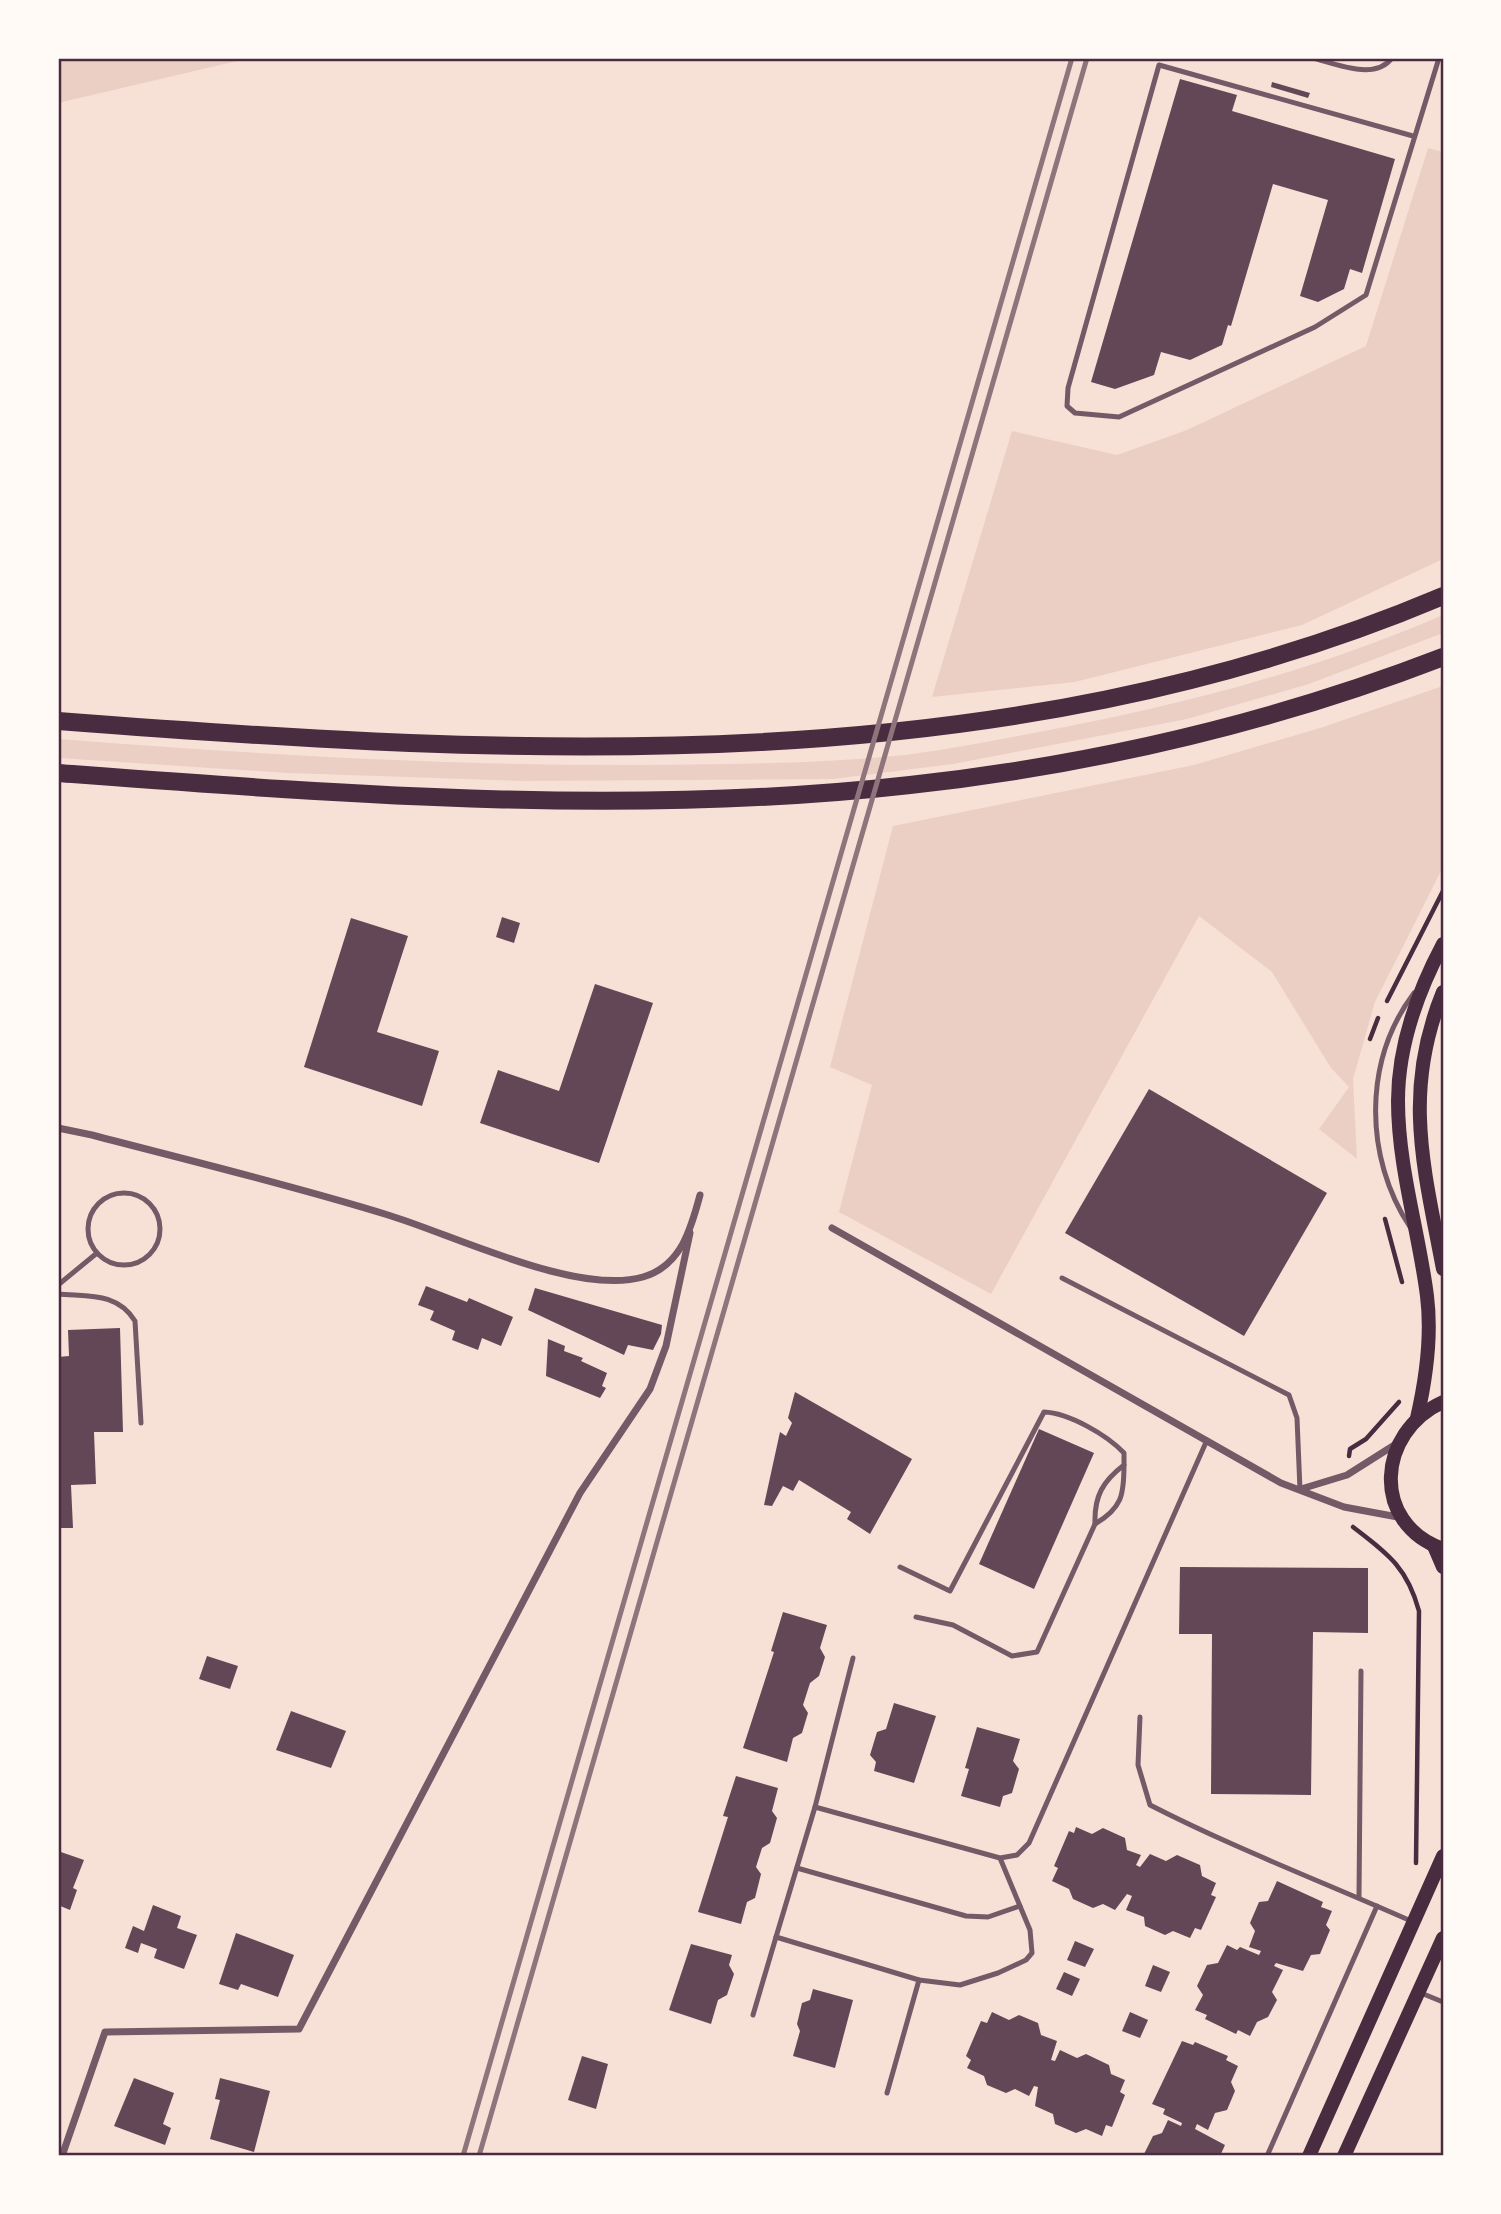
<svg xmlns="http://www.w3.org/2000/svg" width="1501" height="2214" font-family="Spectral,serif">
	<style>
		.green { fill: #ebcfc5 }
		.building { fill: #644757 }
		.lines { fill: none; stroke-linecap: round; stroke-linejoin: round }
		.path { stroke: #4a2c40; stroke-width: 4.5 }
		.service { stroke: #755966; stroke-width: 5 }
		.minor { stroke: #755966; stroke-width: 7 }
		.secondary { stroke: #4a2c40; stroke-width: 14 }
		.primary { stroke: #4a2c40; stroke-width: 18 }
		.rail { stroke: #8f747c; stroke-width: 5 }
		.neatline { fill: none; stroke: #4a2c40; stroke-width: 2.5 }
	</style>
	<rect width="100%" height="100%" fill="#f7e1d7"/>
	<g class="green">
		<path d="M58,58h192l-192,45z"/>
		<path d="M1428,148l15,4v407l-141,66 -227,57 -143,15 80,-266 105,24 70,-25 179,-84z"/>
		<path d="M1443,615v18l-134,51 -122,35 -234,45 -120,15 -312,2 -233,-8 -230,-15v-19c195,15 390,27 585,26 87,-1 175,-1 262,-10 39,-5 79,-13 118,-20 144,-26 286,-62 420,-120z"/>
		<path d="M1443,686v181l-68,135 -22,77 4,80 -38,-30 30,-42 -18,-19 -59,-96 -73,-56 -208,378 -152,-82 33,-127 -42,-18 63,-241 301,-61 126,-37z"/>
	</g>
	<g class="building">
		<path d="M1180,79l57,16 -5,16 163,48 -33,114 -12,-4 -6,20 -26,13 -18,-6 28,-96 -55,-16 -42,142 -3,-1 -6,20 -32,15 -29,-8 -7,23 -39,14 -24,-7z"/>
		<path d="M1272,82l38,11 -2,5 -37,-11z"/>
		<path d="M502,917l18,6 -6,20 -18,-6z"/>
		<path d="M351,918l57,18 -31,96 62,19 -17,55 -118,-39z"/>
		<path d="M595,984l58,19 -54,160 -119,-40 18,-53 61,21z"/>
		<path d="M1149,1089l178,104 -83,143 -179,-103z"/>
		<path d="M426,1286l41,16 2,-4 44,19 -12,29 -19,-8 -4,12 -26,-10 3,-9 -25,-11 4,-9 -16,-6z"/>
		<path d="M535,1288l127,37 -1,9 -8,16 -25,-5 -4,10 -96,-45z"/>
		<path d="M120,1328l3,104h-29l2,52 -25,1 2,43h-15v-171l11,-1 -1,-26z"/>
		<path d="M548,1339l17,7 -1,5 19,7 -2,3 26,12 -5,13 4,2 -6,10 -54,-22z"/>
		<path d="M795,1392l117,67 -42,75 -23,-15 4,-7 -52,-32 -6,11 -10,-5 -11,20 -8,-1 16,-73 6,4 6,-13 -4,-5z"/>
		<path d="M1039,1429l55,24 -60,136 -55,-25z"/>
		<path d="M1180,1567l188,1v65l-55,-1 -2,163 -100,-1 1,-160h-33z"/>
		<path d="M783,1612l44,13 -7,23 5,9 -6,19 -9,7 -7,22 5,8 -6,20 -9,5 -6,24 -44,-14 31,-96 -3,-1z"/>
		<path d="M207,1656l31,10 -8,23 -31,-10z"/>
		<path d="M894,1703l42,13 -22,67 -40,-12 2,-9 -6,-7 7,-23 9,-3z"/>
		<path d="M291,1711l55,20 -15,37 -55,-18z"/>
		<path d="M977,1727l43,12 -7,22 6,8 -7,24 -9,3 -3,11 -39,-11 8,-27 -4,-1z"/>
		<path d="M736,1776l42,12 -6,23 5,7 -7,25 -8,5 -6,19 5,7 -6,24 -8,4 -6,22 -43,-12 30,-95 -5,-1z"/>
		<path d="M1076,1827l16,7 11,-6 22,10 2,12 14,5 -5,10 4,2 10,-13 16,7 11,-6 23,10 2,11 14,7 -5,12 5,2 -15,33 -6,-2 -5,10 -17,-7 -8,4 -20,-9 -1,-9 -18,-7 6,-14 -5,-2 -12,16 -12,-6 -10,4 -20,-9 -4,-10 -17,-8 6,-13 -4,-2 15,-35 5,2z"/>
		<path d="M58,1851l26,9 -11,28 4,2 -7,20 -12,-5z"/>
		<path d="M1277,1881l46,21 -2,5 11,4 -6,14 4,5 -10,24 -9,1 -8,16 -27,-8 -2,3 9,4 -11,22 5,8 -9,17 -11,5 -7,14 -12,-6 -2,4 -31,-15 2,-4 -12,-5 8,-15 -6,-9 10,-21 11,-2 9,-18 10,5 3,-3 19,8 2,-4 -12,-4 6,-16 -5,-8 9,-21 9,-1z"/>
		<path d="M153,1905l28,11 -4,12 20,7 -13,34 -30,-11 3,-9 -16,-6 -3,10 -13,-5 8,-22 11,5z"/>
		<path d="M236,1933l58,22 -16,42 -37,-13 -3,6 -19,-6z"/>
		<path d="M1075,1941l19,8 -9,18 -18,-7z"/>
		<path d="M691,1944l41,11 -3,10 5,9 -7,21 -9,5 -7,24 -42,-14z"/>
		<path d="M1153,1965l17,7 -9,20 -16,-6z"/>
		<path d="M1064,1972l16,7 -8,17 -16,-7z"/>
		<path d="M813,1989l40,11 -18,68 -42,-12 7,-25 -3,-7 5,-21 8,-3z"/>
		<path d="M992,2012l17,8 10,-5 19,8 3,12 16,6 -6,19 4,1 5,-11 17,8 9,-4 23,11 2,9 14,6 -5,12 5,3 -13,32 -6,-2 -4,11 -16,-7 -10,4 -21,-9 -2,-10 -18,-8 3,-19 -4,-1 -5,10 -14,-7 -9,4 -19,-8 -3,-9 -17,-8 4,-8 -5,-4 15,-35 6,2z"/>
		<path d="M1130,2012l18,8 -8,18 -18,-7z"/>
		<path d="M1182,2041l11,4 2,-3 33,14 -2,4 12,6 -7,16 4,9 -8,19 -12,3 -7,17 -11,-6 -2,5 30,16 -5,11h-77l10,-20 9,-3 6,-13 13,6 1,-3 -19,-9 2,-5 -13,-5z"/>
		<path d="M582,2056l26,8 -12,45 -28,-9z"/>
		<path d="M134,2078l40,15 -11,31 8,4 -6,17 -51,-19z"/>
		<path d="M220,2078l50,13 -16,61 -44,-13 10,-39 -5,-1z"/>
	</g>
	<g class="lines">
		<g class="path">
			<path d="M1387,1001l56,-110"/>
			<path d="M1370,1039l8,-21"/>
			<path d="M1385,1219l17,63"/>
			<path d="M1349,1456l1,-7 16,-10 33,-37"/>
			<path d="M1353,1527c35,27 54,40 66,84l-3,252"/>
		</g>
		<g class="service">
			<path d="M1313,58c23,6 62,23 79,0"/>
			<path d="M1413,136l-254,-71 -91,323 -1,18 8,7 44,4 196,-90 51,-32 73,-237"/>
			<circle cx="124" cy="1229" r="36"/>
			<path d="M1410,1227c-46,-70 -47,-166 4,-234"/>
			<path d="M1062,1278l227,117 8,23 3,72"/>
			<path d="M58,1285l39,-32"/>
			<path d="M58,1294c30,3 59,-2 77,27l6,102"/>
			<path d="M1095,1524c27,-16 29,-29 29,-59"/>
			<path d="M900,1567l50,24 94,-179c25,1 63,23 80,41v12c-21,16 -30,31 -29,59l-58,128 -25,4 -59,-31 -37,-8"/>
			<path d="M1140,1717l-2,48 12,40c84,43 173,77 261,116"/>
			<path d="M815,1807l38,-149"/>
			<path d="M1000,1858l30,72 2,23 -6,7 -28,13 -38,12 -41,-5 -143,-43 39,-130 185,51 17,-3 12,-12 178,-403"/>
			<path d="M797,1868l169,48 22,1 32,-11"/>
			<path d="M1359,1897l2,-226"/>
			<path d="M1421,1993l22,9"/>
			<path d="M753,2015l23,-78"/>
			<path d="M887,2093l32,-113"/>
			<path d="M1267,2156l110,-250"/>
		</g>
		<g class="minor">
			<path d="M58,1128l34,7c99,26 199,50 296,80 66,20 189,81 255,62 38,-11 48,-48 57,-82"/>
			<path d="M832,1228l449,255 63,24 59,11"/>
			<path d="M1301,1489l46,-14 49,-31"/>
			<path d="M62,2156l43,-124 194,-3 281,-536 70,-104 16,-43 24,-113"/>
		</g>
		<g class="secondary">
			<path d="M1443,992c-41,100 -19,176 0,277"/>
			<path d="M1443,1402c-66,30 -73,121 0,147"/>
			<path d="M1417,1418c9,-39 15,-82 10,-122 -8,-64 -29,-129 -29,-195 0,-56 19,-108 45,-157"/>
			<path d="M1434,1546l9,21"/>
			<path d="M1309,2156l134,-300"/>
			<path d="M1344,2156l99,-218"/>
		</g>
		<g class="primary">
			<path d="M58,721c469,36 942,62 1385,-125"/>
			<path d="M58,773c281,21 570,44 852,12 182,-20 362,-62 533,-128"/>
		</g>
		<g class="rail">
			<path d="M463,2156l609,-2098"/>
			<path d="M479,2156l608,-2098"/>
		</g>
	</g>
	<rect width="1501" height="2214" fill="none" stroke="#fffaf5" stroke-width="119"/>
	<rect x="60" y="60" width="1382" height="2094" class="neatline"/>
</svg>
